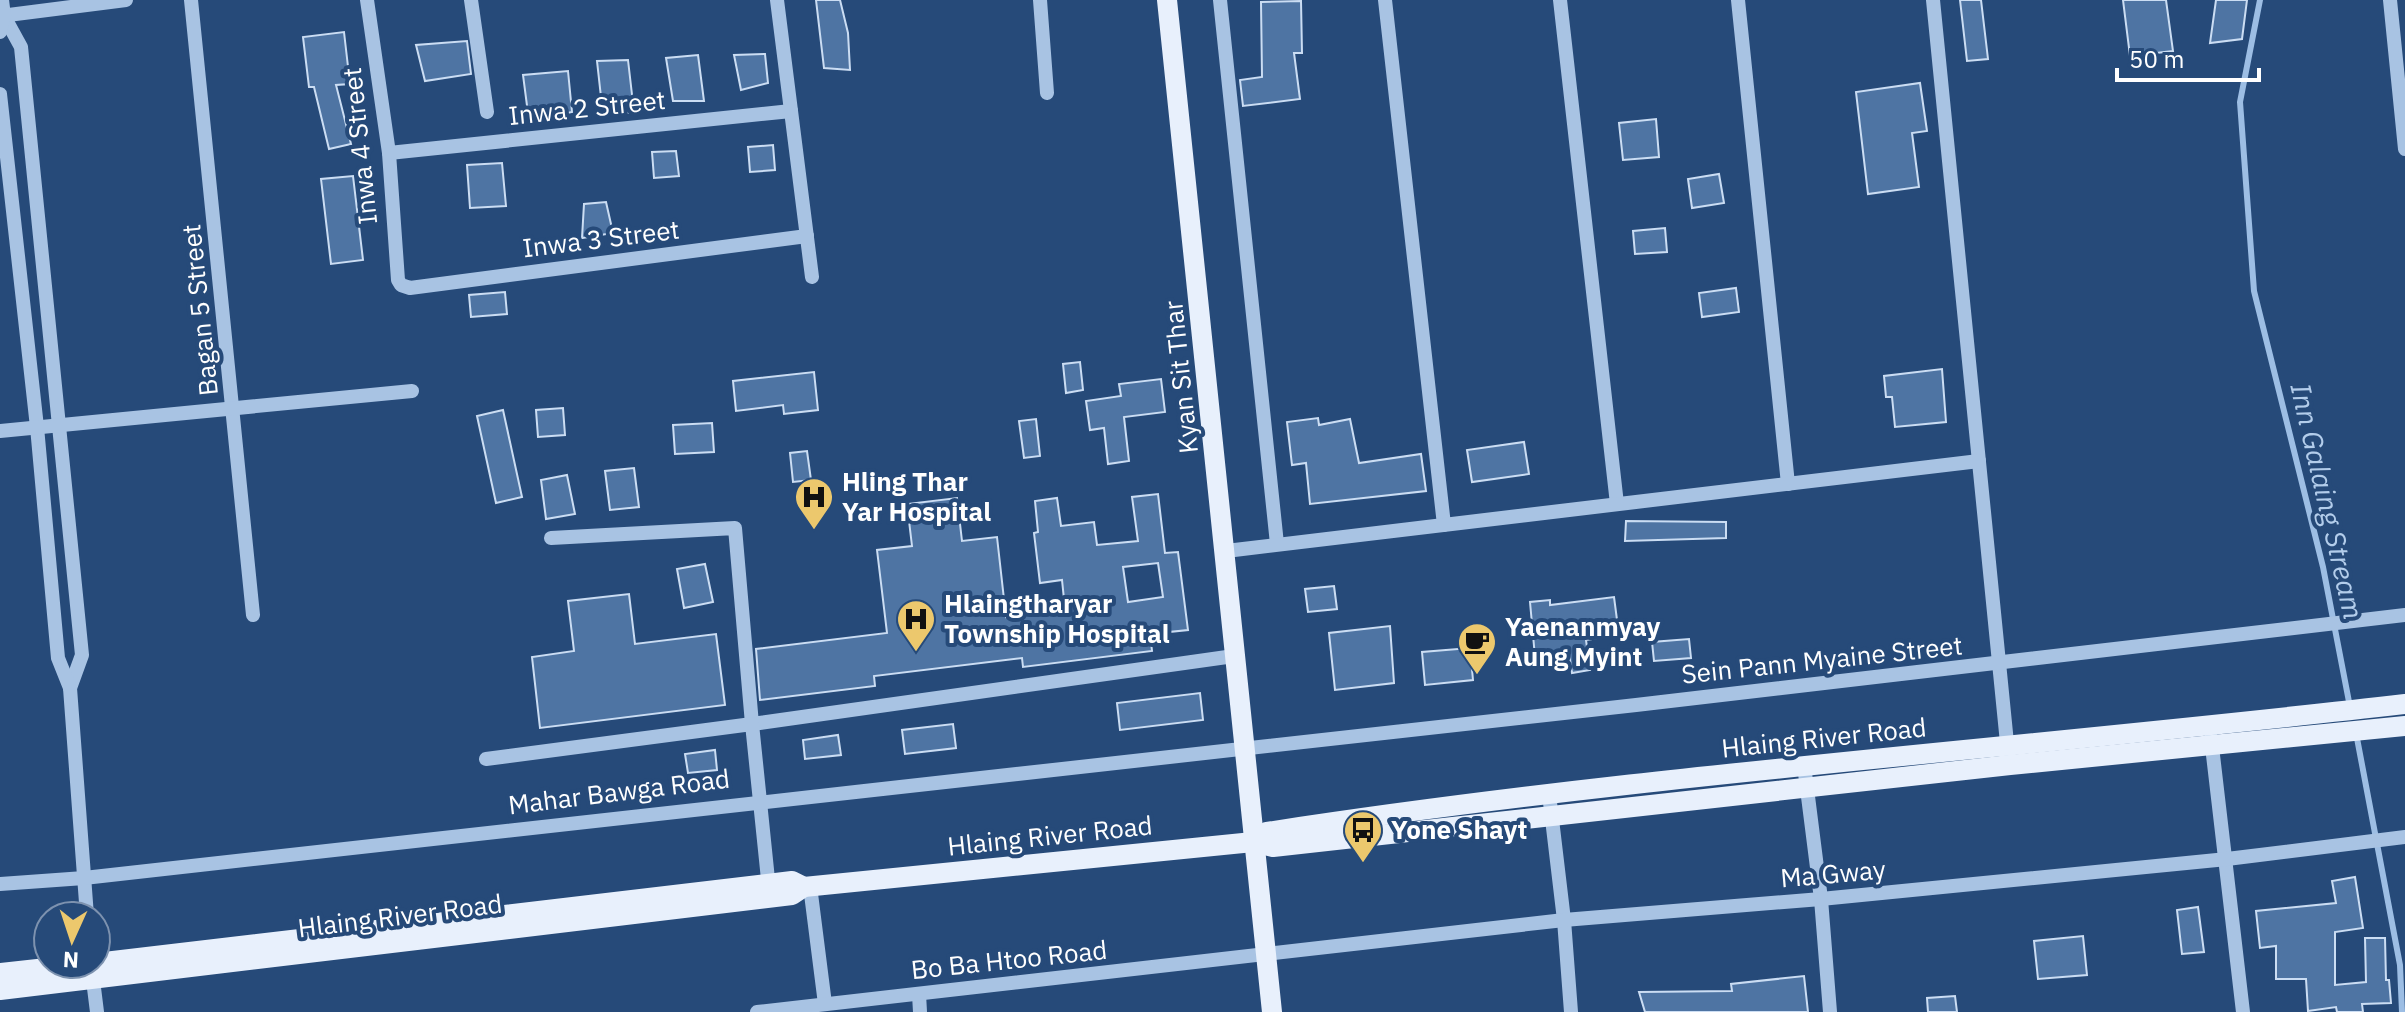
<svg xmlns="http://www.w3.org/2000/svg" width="2405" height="1012" font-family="'IBM Plex Sans',sans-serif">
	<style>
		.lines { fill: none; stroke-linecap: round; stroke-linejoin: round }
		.stream { stroke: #9dbee4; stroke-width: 6 }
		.building { fill: #4e74a3; stroke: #cbddf3; stroke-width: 2; fill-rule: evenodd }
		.minor { stroke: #a8c3e3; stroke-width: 14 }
		.major { stroke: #e8f0fc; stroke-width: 20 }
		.labels { text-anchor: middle; stroke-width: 8; stroke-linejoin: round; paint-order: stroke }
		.street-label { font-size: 26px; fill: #fff; stroke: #264a79 }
		.poi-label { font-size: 26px; font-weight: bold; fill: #fff; stroke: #264a79; text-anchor: start }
		.water-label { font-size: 28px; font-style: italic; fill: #b3cdeb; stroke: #264a79 }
	</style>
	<rect width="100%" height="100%" fill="#264a79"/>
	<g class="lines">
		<g class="stream">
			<path d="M2260,0l-20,102 14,189 69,276 27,140"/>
			<path d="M2356,733l44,232 2,47"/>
		</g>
	</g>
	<g class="building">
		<path d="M816,0h24l8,33 2,37 -26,-2z"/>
		<path d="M1960,0h21l7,59 -21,2z"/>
		<path d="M2123,0h43l7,51 -43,5z"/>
		<path d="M2216,0h31l-5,39 -32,4z"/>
		<path d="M1301,1l1,52h-8l6,46 -57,7 -3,-26 22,-3 -1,-75z"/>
		<path d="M344,32l6,52 -14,1 15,59 -22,5 -15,-62h-5l-6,-50z"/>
		<path d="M467,41l4,33 -46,7 -9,-36z"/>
		<path d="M765,54l3,29 -27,7 -7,-35z"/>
		<path d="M698,55l6,46h-31l-7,-43z"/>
		<path d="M628,60l6,52 -31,3 -6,-54z"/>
		<path d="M568,71l4,41 -43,9 -6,-46z"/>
		<path d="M1920,83l7,48 -15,2 7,54 -51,7 -12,-102z"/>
		<path d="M1656,119l3,38 -36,3 -4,-37z"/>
		<path d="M773,145l2,25 -25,2 -2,-25z"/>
		<path d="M676,151l3,25 -25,2 -2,-26z"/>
		<path d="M502,163l4,43 -36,2 -3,-43z"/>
		<path d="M1719,174l5,29 -32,5 -4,-29z"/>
		<path d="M353,176l10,84 -32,4 -10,-85z"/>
		<path d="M606,202l7,31 -31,5 2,-34z"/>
		<path d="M1665,228l2,24 -32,2 -2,-23z"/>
		<path d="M1736,288l3,24 -37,5 -3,-24z"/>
		<path d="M505,292l2,22 -36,3 -2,-22z"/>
		<path d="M1080,362l3,28 -17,3 -3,-29z"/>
		<path d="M1942,369l4,53 -51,5 -3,-30h-6l-2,-21z"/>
		<path d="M814,372l4,38 -34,4 -1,-9 -47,6 -3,-30z"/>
		<path d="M1161,379l4,33 -41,5 5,44 -21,3 -4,-36 -14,2 -4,-29 35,-5 -2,-12z"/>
		<path d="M563,408l2,27 -27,2 -2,-27z"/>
		<path d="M503,410l19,87 -26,6 -19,-87z"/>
		<path d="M1318,418l1,7 31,-6 9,44 62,-9 5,37 -116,13 -4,-41 -14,2 -5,-43z"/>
		<path d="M1036,419l4,37 -16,2 -5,-37z"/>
		<path d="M712,423l2,29 -39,2 -2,-29z"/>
		<path d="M1524,442l5,32 -57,8 -5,-32z"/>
		<path d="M807,451l4,29 -18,2 -3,-29z"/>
		<path d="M634,468l5,39 -29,3 -5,-39z"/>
		<path d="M567,475l8,39 -29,5 -5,-39z"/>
		<path d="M1158,494l7,59 13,-1 10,78 -38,4 2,17 -129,16 -1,-9 -148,18 1,10 -115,14 -4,-51 131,-16 -10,-83 35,-4 -5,-42 50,-6 5,43 35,-4 9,80 59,-8 -3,-29 -22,3 -6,-50 4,-1 -3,-31 22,-3 4,28 33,-4 3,23 41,-4 -6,-44zM1158,563l5,34 -35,5 -5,-35z"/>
		<path d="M1626,521l100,1v16l-101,3z"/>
		<path d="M705,564l8,38 -29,6 -7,-39z"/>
		<path d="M1334,586l3,23 -29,3 -3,-23z"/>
		<path d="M629,594l6,50 81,-10 9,71 -185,23 -8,-71 42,-6 -6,-50z"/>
		<path d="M1614,597l5,38 -33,5 4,30 -18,3 -3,-19 -34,3 -5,-55 20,-2v5z"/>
		<path d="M1390,626l4,57 -59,7 -6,-57z"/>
		<path d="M1689,639l2,19 -37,3 -2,-19z"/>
		<path d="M1470,648l3,32 -48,5 -3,-33z"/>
		<path d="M1200,693l3,27 -83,10 -3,-27z"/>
		<path d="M953,724l3,24 -51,6 -3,-24z"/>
		<path d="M838,735l3,20 -36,4 -2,-19z"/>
		<path d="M715,750l2,20 -29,3 -3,-19z"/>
		<path d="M2355,877l8,51 -28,4v53l31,-3 -1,-44h20l1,42h3l2,23 -29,1 1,8h-26l-1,-5 -28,4 -2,-32h-30v-33l-16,2 -4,-37 80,-8 -4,-22z"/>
		<path d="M2198,907l6,45 -22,2 -5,-44z"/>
		<path d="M2083,936l4,39 -49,4 -4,-38z"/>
		<path d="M1804,976l4,36h-163l-6,-20 93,-1 -1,-7z"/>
		<path d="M1955,996l2,16h-29l-1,-14z"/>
	</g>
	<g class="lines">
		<g class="minor">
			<path d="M191,0l62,615"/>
			<path d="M367,0l22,153 9,127 3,5 9,3 397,-52"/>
			<path d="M471,0l16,112"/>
			<path d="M777,0l35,277"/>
			<path d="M1040,0l7,93"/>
			<path d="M1220,0l57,544"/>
			<path d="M1385,0l59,525"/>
			<path d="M1560,0l57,504"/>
			<path d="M1738,0l50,484"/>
			<path d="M1933,0l75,753"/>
			<path d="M2390,0l15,149"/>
			<path d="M0,16l126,-16"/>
			<path d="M4,16l17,31 61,608 -12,33"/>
			<path d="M0,32l4,-16 -2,-16"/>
			<path d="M0,94l37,333 21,231 12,30 17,228"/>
			<path d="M389,153l402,-42"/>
			<path d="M0,431l412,-40"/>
			<path d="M551,538l184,-10 17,196 482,-68"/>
			<path d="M1226,551l753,-90"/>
			<path d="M2211,738l32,274"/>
			<path d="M486,759l266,-35 17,165"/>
			<path d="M1804,765l17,134 9,113"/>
			<path d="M1549,794l15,126 7,92"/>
			<path d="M0,884l84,-6c517,-59 1035,-114 1552,-173 256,-28 512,-61 769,-90"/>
			<path d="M810,886l15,118"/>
			<path d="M92,972l5,40"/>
			<path d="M919,994l1,18"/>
			<path d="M757,1012l807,-92 257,-21 406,-40 178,-22"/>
		</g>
		<g class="major">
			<path d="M1167,0l105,1012"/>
			<path d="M1253,842l14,-10c377,-58 759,-84 1138,-128"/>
			<path d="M96,963l696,-82 12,6"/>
			<path d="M0,973l83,-9"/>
			<path d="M0,990l792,-95 12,-8 449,-45 20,5 737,-82 395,-39"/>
		</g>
	</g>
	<defs>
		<g id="hospital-pin" transform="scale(2)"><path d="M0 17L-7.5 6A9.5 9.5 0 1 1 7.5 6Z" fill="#ecc86d" stroke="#264a79"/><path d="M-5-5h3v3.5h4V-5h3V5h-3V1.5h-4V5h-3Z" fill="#111"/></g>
		<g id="cafe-pin" transform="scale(2)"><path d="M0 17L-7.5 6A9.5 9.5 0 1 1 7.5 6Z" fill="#ecc86d" stroke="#264a79"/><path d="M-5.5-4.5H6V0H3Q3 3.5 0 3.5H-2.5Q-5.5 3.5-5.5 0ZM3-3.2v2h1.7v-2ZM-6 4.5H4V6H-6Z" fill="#111"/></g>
		<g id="bus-pin" transform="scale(2)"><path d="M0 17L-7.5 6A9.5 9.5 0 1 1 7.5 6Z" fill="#ecc86d" stroke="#264a79"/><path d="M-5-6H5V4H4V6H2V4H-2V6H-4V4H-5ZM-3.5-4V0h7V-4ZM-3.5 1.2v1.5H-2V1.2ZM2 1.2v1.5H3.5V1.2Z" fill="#111"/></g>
	</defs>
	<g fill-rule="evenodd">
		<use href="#hospital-pin" x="814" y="497"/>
		<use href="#hospital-pin" x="916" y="619"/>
		<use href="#cafe-pin" x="1477" y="642"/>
		<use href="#bus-pin" x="1363" y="830"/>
	</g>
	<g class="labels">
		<g class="street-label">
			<text transform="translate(587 108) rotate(-6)" y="9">Inwa 2 Street</text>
			<text transform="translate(360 146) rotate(-96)" y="9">Inwa 4 Street</text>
			<text transform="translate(601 239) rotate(-7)" y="9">Inwa 3 Street</text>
			<text transform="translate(200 310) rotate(-96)" y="9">Bagan 5 Street</text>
			<text transform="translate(1181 377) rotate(-96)" y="9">Kyan Sit Thar</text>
			<text transform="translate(1822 660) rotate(-6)" y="9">Sein Pann Myaine Street</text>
			<text transform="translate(1824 738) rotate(-6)" y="9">Hlaing River Road</text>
			<text transform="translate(619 792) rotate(-7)" y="9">Mahar Bawga Road</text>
			<text transform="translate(1050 836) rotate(-6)" y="9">Hlaing River Road</text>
			<text transform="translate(1833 874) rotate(-5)" y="9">Ma Gway</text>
			<text transform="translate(400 916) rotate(-7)" y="9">Hlaing River Road</text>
			<text transform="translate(1009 960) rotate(-6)" y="9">Bo Ba Htoo Road</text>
		</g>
		<g class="poi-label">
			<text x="842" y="491">Hling Thar<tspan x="842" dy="30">Yar Hospital</tspan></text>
			<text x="944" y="613">Hlaingtharyar<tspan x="944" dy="30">Township Hospital</tspan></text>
			<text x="1505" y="636">Yaenanmyay<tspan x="1505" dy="30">Aung Myint</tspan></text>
			<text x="1391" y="839">Yone Shayt</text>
		</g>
		<g class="water-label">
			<text transform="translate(2327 501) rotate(77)" y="10">Inn Galaing Stream</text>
		</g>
	</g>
	<g transform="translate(72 940) rotate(183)"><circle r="38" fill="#264a79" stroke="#7d92af" stroke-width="2"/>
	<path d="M0-6L14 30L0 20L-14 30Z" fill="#ecc86d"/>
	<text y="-12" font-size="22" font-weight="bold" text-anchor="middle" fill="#ffffff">N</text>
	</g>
	<path d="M2117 68v12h142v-12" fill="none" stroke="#ffffff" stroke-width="4"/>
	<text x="2129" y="68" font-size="24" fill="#ffffff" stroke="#264a79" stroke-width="6" paint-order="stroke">50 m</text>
</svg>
